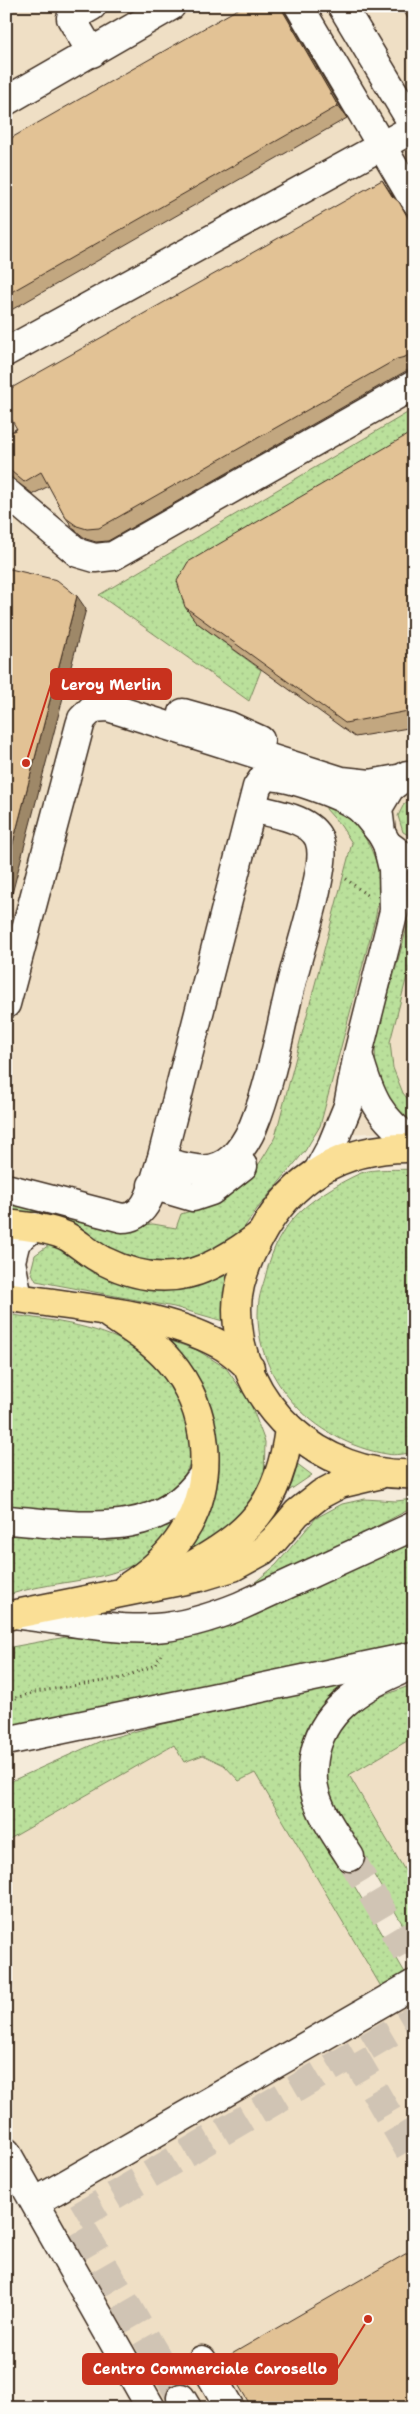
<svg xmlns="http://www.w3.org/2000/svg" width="420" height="2414" font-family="'Shantell Sans',sans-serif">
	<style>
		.built { fill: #efdfc5 }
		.grass { fill: url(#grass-dots); stroke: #7a855c }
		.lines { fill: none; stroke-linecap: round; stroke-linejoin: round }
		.minor-tunnel { stroke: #d0c4b4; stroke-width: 28; stroke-dasharray: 28 14; stroke-linecap: butt }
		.minor-casing { stroke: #3b2a1e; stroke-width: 31 }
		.major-casing { stroke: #3b2a1e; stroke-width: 31 }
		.highway-casing { stroke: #3b2a1e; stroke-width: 31 }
		.path { stroke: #3b2a1e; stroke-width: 3; stroke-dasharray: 1 4; stroke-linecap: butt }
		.minor { stroke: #fdfcf7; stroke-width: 28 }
		.major { stroke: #fadf96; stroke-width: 28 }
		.highway { stroke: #fadf96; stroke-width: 28 }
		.wall { fill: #c2a780; stroke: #3b2a1e }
		.shaded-wall { fill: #9e8868; stroke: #3b2a1e }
		.building { fill: #e2c295; stroke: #3b2a1e }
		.leader { fill: none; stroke: #c8321e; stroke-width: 2 }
		.callout-dot { fill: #c8321e; stroke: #fdfcf7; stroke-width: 2 }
		.callout { fill: #c8321e; stroke: #c8321e; stroke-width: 2 }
		.callout-label { font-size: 15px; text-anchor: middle; font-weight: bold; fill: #fff }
	</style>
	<defs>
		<pattern id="grass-dots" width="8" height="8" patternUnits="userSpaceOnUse" patternTransform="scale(1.25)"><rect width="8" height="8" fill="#bae09b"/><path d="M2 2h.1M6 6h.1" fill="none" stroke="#a1c085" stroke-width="1.8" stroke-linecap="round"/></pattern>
	</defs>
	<rect width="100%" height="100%" fill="#f5ebda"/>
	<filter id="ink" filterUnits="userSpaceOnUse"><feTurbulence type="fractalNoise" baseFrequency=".02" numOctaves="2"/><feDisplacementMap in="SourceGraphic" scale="10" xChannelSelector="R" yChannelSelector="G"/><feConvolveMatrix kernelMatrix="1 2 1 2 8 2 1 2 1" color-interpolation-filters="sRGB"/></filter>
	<g filter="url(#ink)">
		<g class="built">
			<path d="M6,6h408v1125l-139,6 -16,29 -23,24 -60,38 -23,-4 -14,1 -133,-31z"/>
			<path d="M414,1737v149l-65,-111z"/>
			<path d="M174,1744l50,21 15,16 16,-8 128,217 31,-18v436h-248l-160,-284v-283z"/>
		</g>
		<g class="grass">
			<path d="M414,409v43l-218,170 65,48 -12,31 -150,-106z"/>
			<path d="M414,798v40l-11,-6 -5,-16 6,-12z"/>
			<path d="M328,799c28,20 50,50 52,85 1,10 -3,21 -4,31l-56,211 -15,25 -48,58 -16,23 -17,15 -56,20 -29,-3 -133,-51v-19l133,31 14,-1 23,4 5,-14c51,-15 69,-30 94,-77l77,-294 -11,-17 -15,-17z"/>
			<path d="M414,903v46l-24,93 3,26 10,25 11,14v21l-25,-22 -13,-26 -1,-38z"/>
			<path d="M414,1169v284c-9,0 -19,3 -27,1 -72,-11 -138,-77 -128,-154 1,-7 4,-15 6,-22 5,-21 12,-41 27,-58 16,-19 46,-37 69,-47 12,-5 39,-3 53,-4z"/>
			<path d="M49,1245c6,2 13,3 18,6 13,6 23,18 35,24 45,23 86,17 130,-4l-8,26 -1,24 -49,-14 -138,-26 -5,-10 4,-16z"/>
			<path d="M6,1314c48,7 97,11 138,39 15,10 27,28 35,44 35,65 0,106 -66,117 -10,2 -21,-1 -31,-1 -25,-1 -50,-3 -76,-4z"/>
			<path d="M171,1341l26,9 29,18 24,34 15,40 -1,39 -15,30 -64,46c7,-12 18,-26 23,-40 27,-69 3,-119 -37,-176z"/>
			<path d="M292,1460l20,15 -25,17z"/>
			<path d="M365,1499l31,2 18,-2v8l-87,45 -79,36 28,-23 40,-47 26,-14z"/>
			<path d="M183,1514c-11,16 -24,34 -40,45 -38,25 -95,21 -137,37v-64z"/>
			<path d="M414,1532v108l-97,24 -311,63v-79l60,-11 68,1z"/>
			<path d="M414,1684v53l-65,38 65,111v58l-90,-155 4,-51 36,-35z"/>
			<path d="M339,1686l4,4c-8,10 -20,17 -29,27 -18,21 -13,58 -10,83l103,176 -24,14 -128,-217 -16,8 -15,-16 -21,-10 -19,7 -10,-17 -168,96v-57l10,-5 87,-39 60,-16z"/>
		</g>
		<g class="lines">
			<g class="minor-tunnel">
				<path d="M350,1857l64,108"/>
				<path d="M353,2054l61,105"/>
				<path d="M181,2398l-105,-180 338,-199"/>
			</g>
			<g class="minor-casing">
				<g id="minor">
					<path d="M299,6l115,195"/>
					<path d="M342,6l72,120"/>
					<path d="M92,53l-21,-35 21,-12"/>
					<path d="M6,101l165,-95"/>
					<path d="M6,352l408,-224"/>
					<path d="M6,492l72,61 17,5 18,-2 301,-171"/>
					<path d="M183,713l46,13 31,14"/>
					<path d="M387,844l15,11 12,3"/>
					<path d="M6,1004l74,-279 2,-6 11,-11 15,-1 234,74 28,3 44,-8"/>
					<path d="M359,1058c11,38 20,61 55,84"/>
					<path d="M161,1161c24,6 50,17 71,-3 9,-8 16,-20 21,-31 19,-46 27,-99 39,-147 10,-39 24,-79 29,-118 1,-8 1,-15 -2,-23 -10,-22 -47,-25 -67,-31"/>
					<path d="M318,1171l14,-26 16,-39 10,-52 36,-143 -1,-42 -6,-25 -6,-11 -3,-25 12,-20 17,-13"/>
					<path d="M152,1185l41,12 18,-6 32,-25"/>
					<path d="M6,1188l116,30c28,0 31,-36 39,-57l96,-374 7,-10c17,-5 79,19 94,30 9,7 15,17 23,26"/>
					<path d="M18,1298l-7,-37 5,-20 18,-14"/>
					<path d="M6,1520c70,4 153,23 197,-45"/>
					<path d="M21,1615c41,5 94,16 134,13 29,-2 58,-11 85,-22l174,-80"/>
					<path d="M6,1741l408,-85"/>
					<path d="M350,1857c-12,-19 -27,-39 -34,-61 -4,-12 -4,-25 -2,-38 7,-46 45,-70 85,-87"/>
					<path d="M6,2152l145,256"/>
					<path d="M35,2202l379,-218"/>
					<path d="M202,2360l28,48"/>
					<path d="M181,2398l6,10"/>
				</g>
			</g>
			<g class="major-casing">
				<g id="major">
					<path d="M414,1148c-70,-2 -122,28 -155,90 -12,22 -22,46 -22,71 0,96 84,169 177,165"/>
					<path d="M106,1312c22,15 46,29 63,49 41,46 48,123 13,174 -14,22 -33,38 -55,52"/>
					<path d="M184,1570c66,-36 95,-64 105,-141"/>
					<path d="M6,1616l194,-39 33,-10 29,-16 13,-12 22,-26 24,-19 19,-10 38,-9"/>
				</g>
			</g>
			<g class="highway-casing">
				<g id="highway">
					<path d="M6,1224c20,2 41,4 60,12 13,7 24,19 38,25 62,31 105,13 157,-27"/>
					<path d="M6,1296c69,12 151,15 213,48 12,6 21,15 31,24"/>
				</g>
			</g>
			<g class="path">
				<path d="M346,879l21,16"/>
				<path d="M6,1701l29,-9 87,-14 33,-13 6,-10"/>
			</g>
			<use href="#minor" class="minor"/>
			<use href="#major" class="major"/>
			<use href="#highway" class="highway"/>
		</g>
		<g class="wall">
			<path d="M286,14l61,104 -341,195v-172z"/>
			<path d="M391,193l3,5 14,17 6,10v145l-8,1 -298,170 -12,1 -10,-3 -11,-9 -9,-12 -17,-32 -16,8 -20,-15 -7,-10v-34z"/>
			<path d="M414,431v296l-59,10 -159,-115 -11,-15z"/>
		</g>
		<g class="shaded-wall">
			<path d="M280,6h3l3,8 61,104 -9,-12z"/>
			<path d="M382,180l9,13 10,16 -9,-13z"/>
			<path d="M399,202l9,13 6,10v3z"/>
			<path d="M77,596l9,13 -80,308v-47z"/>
			<path d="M414,691v29l-6,-9z"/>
		</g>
		<g class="building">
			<path d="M243,6h37l58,100 -332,189v-154z"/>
			<path d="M401,6h13v23z"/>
			<path d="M382,180l10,16 7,6 15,26v124l-9,5 -8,2 -298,169 -12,1 -10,-3 -11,-8 -25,-46 -17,10 -18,-15v-32l11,-6 -11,-19v-19z"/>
			<path d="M414,431v260l-6,20 -63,12 -160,-116 -8,-26 11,-19z"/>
			<path d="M6,568l51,12 20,16 -71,274z"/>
			<path d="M414,2249v159h-162l-29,-49z"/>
		</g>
	</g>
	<path class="leader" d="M26 763L51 684M368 2319L337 2369"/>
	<g class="callout-dot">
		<circle cx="26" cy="763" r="5"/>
		<circle cx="368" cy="2319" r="5"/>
	</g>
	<g class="callout">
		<rect x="51" y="669" width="120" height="30" rx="5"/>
		<rect x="83" y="2354" width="254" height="30" rx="5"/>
	</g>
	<g class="callout-label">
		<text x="111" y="690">Leroy Merlin</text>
		<text x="210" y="2374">Centro Commerciale Carosello</text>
	</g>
	<rect width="420" height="2414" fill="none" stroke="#fdfcf7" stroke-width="25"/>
	<rect x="12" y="12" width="395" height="2389" fill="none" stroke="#3b2a1e" stroke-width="2" filter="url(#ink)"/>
</svg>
